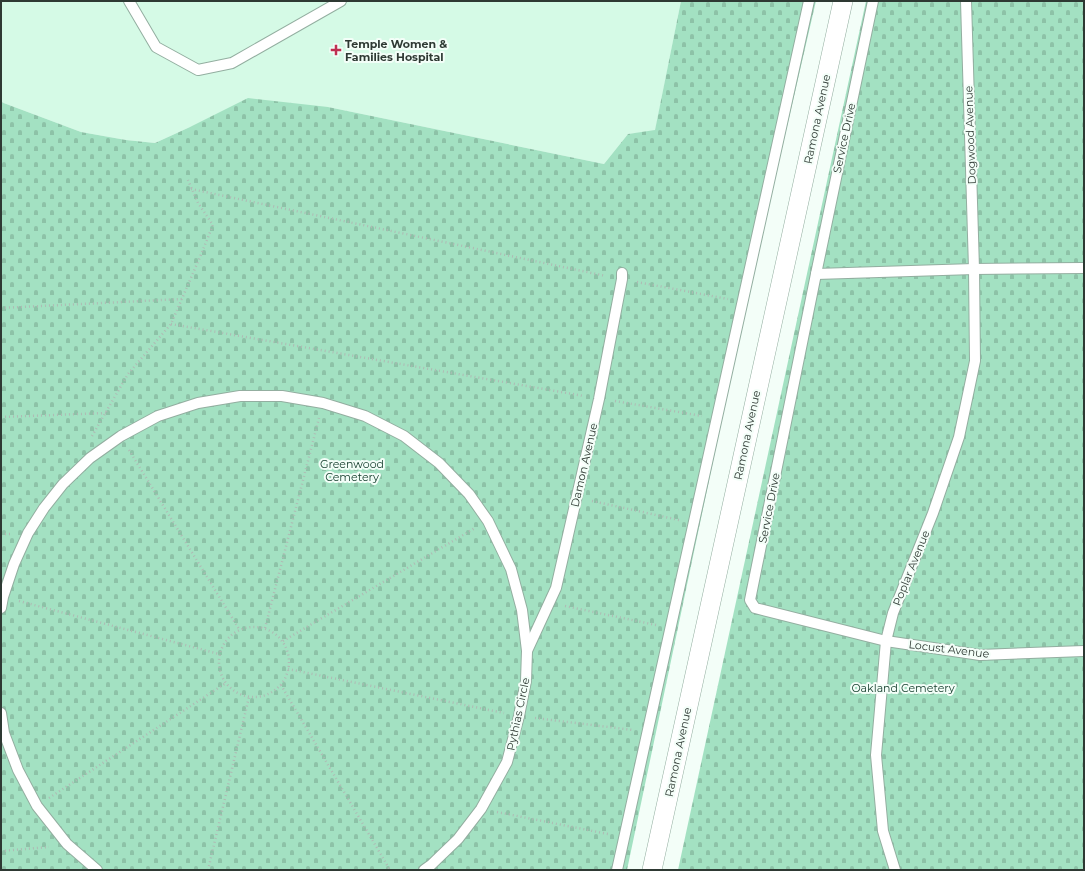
<svg xmlns="http://www.w3.org/2000/svg" width="1085" height="871" font-family="Montserrat,sans-serif">
	<style>
		.built { fill: #d5fae6 }
		.cemetery { fill: url(#cemetery-stones) }
		.lines { fill: none; stroke-linecap: round; stroke-linejoin: round }
		.lane-casing { stroke: #93aea0; stroke-width: 12 }
		.street-casing { stroke: #93aea0; stroke-width: 20 }
		.path { stroke: #afbab4; stroke-width: 2.5; stroke-dasharray: 1 3; stroke-linecap: butt }
		.lane { stroke: #fff; stroke-width: 10 }
		.street { stroke: #fff; stroke-width: 19 }
		.poi-dot { fill: #bf2f51; stroke: #f3fef8; stroke-width: 1.5 }
		.labels { text-anchor: middle; stroke-width: 4; stroke-linejoin: round; paint-order: stroke }
		.poi-label { font-size: 11px; font-weight: bold; fill: #2e3933; stroke: #f3fef8; text-anchor: start }
		.street-label { font-size: 11px; fill: #2e3933; stroke: #f3fef8 }
		.park-label { font-size: 11px; fill: #123b2a; stroke: #f3fef8 }
	</style>
	<defs>
		<pattern id="cemetery-stones" width="16" height="16" patternUnits="userSpaceOnUse"><rect width="16" height="16" fill="#a3e1c2"/><path d="M2 7V4a2 2 0 0 1 4 0v3zM10 15v-3a2 2 0 0 1 4 0v3z" fill="#8dc2a7"/></pattern>
	</defs>
	<rect width="100%" height="100%" fill="#f3fef8"/>
	<path class="built" d="M1,1h680l-26,130 -27,3 -24,30 -276,-57 -138,20 -35,16 -29,-3 -45,-8 -80,-30z"/>
	<g class="cemetery">
		<path d="M681,1h135l-68,294 -121,575h-626v-768l80,30 45,8 29,3 35,-16 58,-29 80,9 276,57 24,-30 27,-4z"/>
		<path d="M866,1h218v869h-406z"/>
	</g>
	<g class="lines">
		<g class="lane-casing">
			<g id="lane">
				<path d="M129,1l27,46 42,23 34,-7 109,-62"/>
				<path d="M873,1l-57,273 -66,326 5,8 131,33 94,14 104,-4"/>
				<path d="M816,274l158,-5 110,-1"/>
				<path d="M1,608l2,-11 11,-33 14,-31 16,-25 19,-24 27,-26 31,-22 37,-20 40,-13 42,-7h42l41,7 42,13 39,20 35,27 30,31 19,27 23,48 11,41 5,41 -1,30 -7,35 -12,46 -26,47 -23,30 -27,26 -7,5"/>
				<path d="M527,651l29,-63 43,-189 23,-120v-6"/>
				<path d="M1,713l3,20 14,37 19,36 30,38 30,26"/>
				<path d="M617,870l192,-869"/>
				<path d="M895,870l-12,-39 -7,-76 10,-114 7,-28 40,-100 26,-76 16,-76 -1,-92 -8,-268"/>
			</g>
		</g>
		<g class="street-casing">
			<path id="street" d="M652,870l191,-869"/>
		</g>
		<g class="path">
			<path d="M191,189l415,87"/>
			<path d="M637,282l91,17"/>
			<path d="M1,308l181,-9"/>
			<path d="M171,324l413,72"/>
			<path d="M615,401l87,15"/>
			<path d="M1,417l105,-4"/>
			<path d="M92,436l36,-62 43,-50 29,-67 13,-32 -15,-22 -11,-25"/>
			<path d="M129,450l110,179"/>
			<path d="M592,501l87,19"/>
			<path d="M1,534h9"/>
			<path d="M19,601l200,53"/>
			<path d="M565,606l91,19"/>
			<circle cx="254" cy="662" r="35"/>
			<path d="M265,628l54,-210"/>
			<path d="M283,641l192,-113"/>
			<path d="M288,669l216,44"/>
			<path d="M281,685l109,185"/>
			<path d="M535,718l98,12"/>
			<path d="M49,798l177,-115"/>
			<path d="M497,812l111,22"/>
			<path d="M1,851l48,-4"/>
			<path d="M208,870l41,-173"/>
		</g>
		<use href="#lane" class="lane"/>
		<use href="#street" class="street"/>
	</g>
	<path class="poi-dot" d="M334 44h4v4h4v4h-4v4h-4v-4h-4v-4h4z"/>
	<g class="labels">
		<g class="poi-label">
			<text x="345" y="48">Temple Women &amp;<tspan x="345" dy="13">Families Hospital</tspan></text>
		</g>
		<g class="street-label">
			<text transform="translate(817 119) rotate(-78)" y="4">Ramona Avenue</text>
			<text transform="translate(970 135) rotate(-92)" y="4">Dogwood Avenue</text>
			<text transform="translate(844 138) rotate(-78)" y="4">Service Drive</text>
			<text transform="translate(747 435) rotate(-78)" y="4">Ramona Avenue</text>
			<text transform="translate(584 465) rotate(-77)" y="4">Damon Avenue</text>
			<text transform="translate(769 508) rotate(-79)" y="4">Service Drive</text>
			<text transform="translate(911 568) rotate(-68)" y="4">Poplar Avenue</text>
			<text transform="translate(949 649) rotate(7)" y="4">Locust Avenue</text>
			<text transform="translate(518 714) rotate(-78)" y="4">Pythias Circle</text>
			<text transform="translate(678 752) rotate(-78)" y="4">Ramona Avenue</text>
		</g>
		<g class="park-label">
			<text x="352" y="468">Greenwood<tspan x="352" dy="13">Cemetery</tspan></text>
			<text x="903" y="692">Oakland Cemetery</text>
		</g>
	</g>
	<rect width="1085" height="871" fill="none" stroke="#2e3933" stroke-width="4"/>
</svg>
